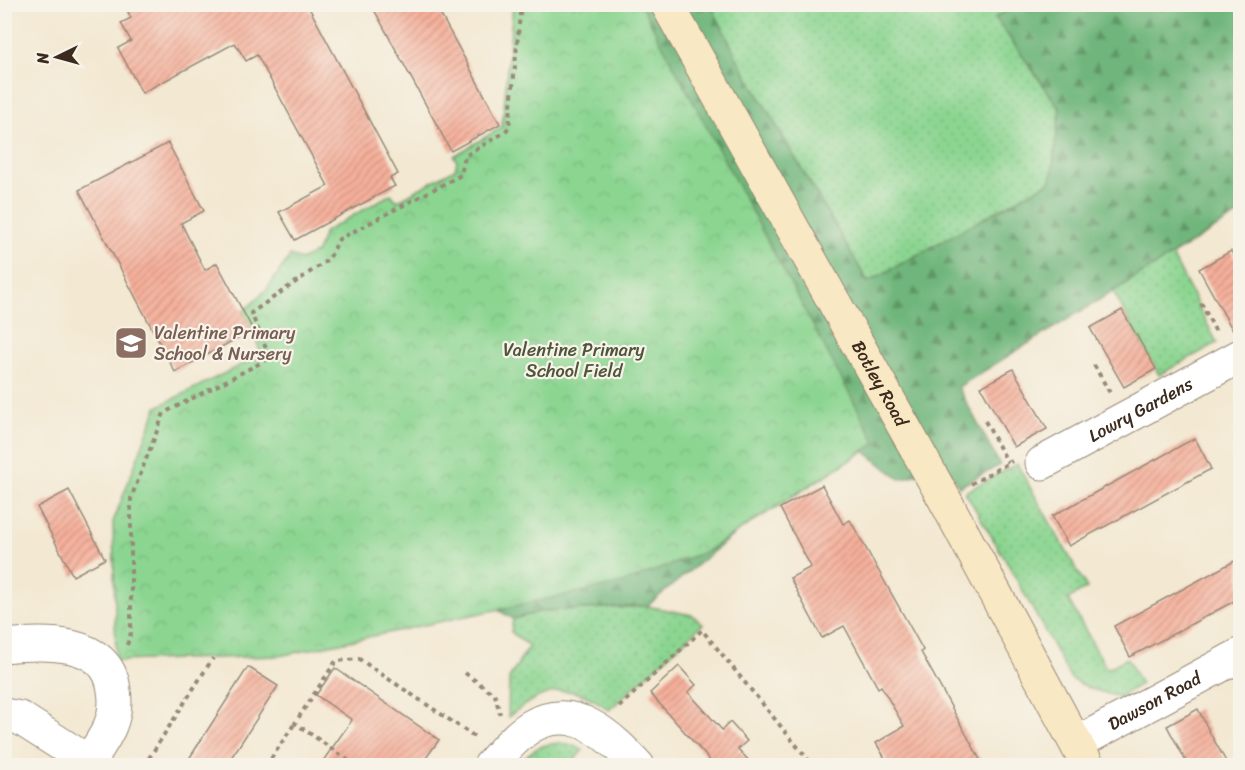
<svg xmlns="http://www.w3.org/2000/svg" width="1245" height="770" font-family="Sriracha,sans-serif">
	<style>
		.grass { fill: url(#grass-dots); stroke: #638058; stroke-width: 1.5 }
		.forest { fill: url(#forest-firs); stroke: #56704c; stroke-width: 1.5 }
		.park { fill: url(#park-crowns); stroke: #638058; stroke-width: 1.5 }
		.building { fill: url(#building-hatch) }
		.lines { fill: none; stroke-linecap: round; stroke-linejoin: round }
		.minor-casing { stroke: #978978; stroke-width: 35 }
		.secondary-casing { stroke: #978978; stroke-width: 35 }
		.path { stroke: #978978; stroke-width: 4; stroke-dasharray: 4.5 4.5; stroke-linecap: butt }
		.minor { stroke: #fff; stroke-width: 33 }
		.secondary { stroke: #f8e8c3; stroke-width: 33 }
		.labels { text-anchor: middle; stroke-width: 4.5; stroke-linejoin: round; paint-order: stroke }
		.education-label { font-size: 18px; fill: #785e54; stroke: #f7f3e8; text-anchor: start }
		.park-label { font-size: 18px; fill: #4f553b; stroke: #f7f3e8 }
		.street-label { font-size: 18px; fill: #3b2a1e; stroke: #f7f3e8 }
	</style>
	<defs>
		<pattern id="grass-dots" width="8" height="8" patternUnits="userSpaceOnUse" patternTransform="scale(1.5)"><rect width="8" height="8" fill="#8bd591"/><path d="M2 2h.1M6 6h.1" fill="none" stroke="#79b77d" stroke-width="1.8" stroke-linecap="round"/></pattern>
		<pattern id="forest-firs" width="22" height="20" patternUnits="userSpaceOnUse" patternTransform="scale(1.5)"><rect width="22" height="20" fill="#70b67b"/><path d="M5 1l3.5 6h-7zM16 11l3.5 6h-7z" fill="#5d9464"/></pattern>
		<pattern id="park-crowns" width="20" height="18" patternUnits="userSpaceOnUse" patternTransform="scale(1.5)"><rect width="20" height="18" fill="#8bd591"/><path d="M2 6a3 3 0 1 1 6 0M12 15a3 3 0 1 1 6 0" fill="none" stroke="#79b77d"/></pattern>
		<pattern id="building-hatch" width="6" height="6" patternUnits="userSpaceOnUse" patternTransform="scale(1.5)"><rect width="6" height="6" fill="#f6b09b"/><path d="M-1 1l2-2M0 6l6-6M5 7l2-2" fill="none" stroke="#c88f7e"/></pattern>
	</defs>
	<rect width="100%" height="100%" fill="#f7f3e8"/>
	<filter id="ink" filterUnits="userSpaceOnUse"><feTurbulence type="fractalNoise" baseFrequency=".0167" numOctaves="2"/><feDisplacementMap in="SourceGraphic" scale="12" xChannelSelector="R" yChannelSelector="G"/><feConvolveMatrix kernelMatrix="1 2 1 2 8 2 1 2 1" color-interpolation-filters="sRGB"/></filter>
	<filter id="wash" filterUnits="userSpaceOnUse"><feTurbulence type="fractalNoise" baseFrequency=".008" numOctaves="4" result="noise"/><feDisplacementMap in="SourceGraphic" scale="24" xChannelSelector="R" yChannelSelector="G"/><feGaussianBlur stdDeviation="1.35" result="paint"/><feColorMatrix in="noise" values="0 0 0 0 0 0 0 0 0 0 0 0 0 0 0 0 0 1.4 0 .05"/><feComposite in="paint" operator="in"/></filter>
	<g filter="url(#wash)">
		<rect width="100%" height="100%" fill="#f3e8d2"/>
		<g class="grass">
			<path d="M689,5h551l-358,345z"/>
			<path d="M1172,255l45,88 -58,32 -46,-84z"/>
			<path d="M1017,464l70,124 -19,11 39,70 20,-11 14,26 -22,13 -28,-8 -20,-10 -63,-115 -43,-72z"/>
			<path d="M647,606l45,9 11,9 -94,86c-38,-30 -65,-22 -101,7l1,-38 20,-33 -18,-14 2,-13 30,-8z"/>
			<path d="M560,743l12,2 11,5 -13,15h-52c13,-15 22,-21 42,-22z"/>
		</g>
		<path class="forest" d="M614,5h97l27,55 130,222 183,-101 9,-72 -65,-92 24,-12h221v208l-282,174 42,78 -41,22 -12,-20 -47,12 -36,-28 -127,81 -90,74 -104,5 -30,8 -15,-9z"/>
		<path class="park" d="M513,5h128l235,438 -169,108 -85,32 -343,73 -163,5 -3,-139 44,-115 104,-52 -8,-25 -10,-18 24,-23 23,-33 11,4 16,-8 7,-20 67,-38 6,7 58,-32 2,-8 -3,-5 48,-29z"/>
		<g id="blocks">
			<g class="building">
				<path d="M124,4h183l91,170 -8,4 5,8 -100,54 -16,-28 49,-26 -71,-131 -11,6 -11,-18 -93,50 -24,-45 13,-7 -10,-18 10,-5z"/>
				<path d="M371,4h64l65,120 -49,27z"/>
				<path d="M168,143l36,68 -23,12 24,47 12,-7 36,67 -78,42 -96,-182z"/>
				<path d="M1231,251l9,17v69l-3,1 -38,-69z"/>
				<path d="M1122,310l34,59 -32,18 -34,-59z"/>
				<path d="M1013,369l34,60 -33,18 -33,-60z"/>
				<path d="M1195,438l16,31 -142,77 -17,-30z"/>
				<path d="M822,485l21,39 7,-4 58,103 15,27 -2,2 62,113h-94l-13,-22 28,-17 -23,-40 -3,2 -34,-62 -22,12 -32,-60 21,-11 -31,-59z"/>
				<path d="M69,490l36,69 -32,17 -36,-69z"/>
				<path d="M1240,558v40l-110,59 -16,-31z"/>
				<path d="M679,666l17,19 -8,7 34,38 8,-8 17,19 -9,8 15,16h-39l-64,-72z"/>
				<path d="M248,667l30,19 -39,60 -13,19h-41z"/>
				<path d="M335,668l104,72 -18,25h-101l32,-45 -36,-25z"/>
				<path d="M1198,709l12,24 18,32h-40l-21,-39z"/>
			</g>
		</g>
	</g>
	<g filter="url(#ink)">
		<use href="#blocks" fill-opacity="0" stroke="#978978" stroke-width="1.5"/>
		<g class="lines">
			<g class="minor-casing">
				<g id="minor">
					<path id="s1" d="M1042,463l198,-107"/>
					<path d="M4,646c39,-4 104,-8 110,44 2,12 1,24 -4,36 -5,12 -14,24 -21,36"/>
					<path d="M4,715l16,3 75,48"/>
					<path id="s2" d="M1077,743l163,-88"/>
					<path d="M490,766c12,-14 25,-29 40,-39 44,-26 80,9 108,39"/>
				</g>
			</g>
			<g class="secondary-casing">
				<g id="secondary">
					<path id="s3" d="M667,4l278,496 143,266"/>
				</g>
			</g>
			<g class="path">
				<path d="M1201,303l16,31"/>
				<path d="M1094,365l16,28"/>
				<path d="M985,421l23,42"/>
				<path d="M971,484l41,-23"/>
				<path d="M127,645l4,-12v-135l33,-85 106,-55 -19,-45 78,-54 10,-20 122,-64 4,-19 40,-24 4,-5 12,-123"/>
				<path d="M465,673l30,22 5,19"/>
				<path d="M619,707l83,-77 108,132 -4,4"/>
				<path d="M144,766l69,-108"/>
				<path d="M266,766l29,-43"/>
				<path d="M356,766l-61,-43 41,-62 23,-2 116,78"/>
			</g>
			<use href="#minor" class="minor"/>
			<use href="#secondary" class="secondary"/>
		</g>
	</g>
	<defs>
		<g id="school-square" transform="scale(1.725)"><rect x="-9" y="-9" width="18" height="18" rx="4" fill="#8d6e63" stroke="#f7f3e8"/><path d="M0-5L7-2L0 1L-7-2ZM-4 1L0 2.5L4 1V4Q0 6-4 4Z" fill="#fff"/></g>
	</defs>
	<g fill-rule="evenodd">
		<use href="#school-square" x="131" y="343"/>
	</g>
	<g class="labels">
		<g class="education-label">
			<text x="154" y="339">Valentine Primary<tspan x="154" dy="21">School &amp; Nursery</tspan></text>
		</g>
		<g class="park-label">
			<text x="574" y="356">Valentine Primary<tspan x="574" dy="21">School Field</tspan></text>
		</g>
		<g class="street-label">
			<text dy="6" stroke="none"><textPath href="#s3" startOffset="435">Botley Road</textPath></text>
			<text dy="6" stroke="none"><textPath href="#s1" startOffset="112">Lowry Gardens</textPath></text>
			<text dy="6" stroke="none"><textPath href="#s2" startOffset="88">Dawson Road</textPath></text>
		</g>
	</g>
	<rect width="1245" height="770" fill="none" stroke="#f7f3e8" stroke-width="24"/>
	<g transform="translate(57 57) rotate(265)" stroke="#f7f3e8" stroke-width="4.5" paint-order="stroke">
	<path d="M0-4.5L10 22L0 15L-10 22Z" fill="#3b2a1e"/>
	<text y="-9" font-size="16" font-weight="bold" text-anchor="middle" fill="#3b2a1e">N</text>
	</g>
</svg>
